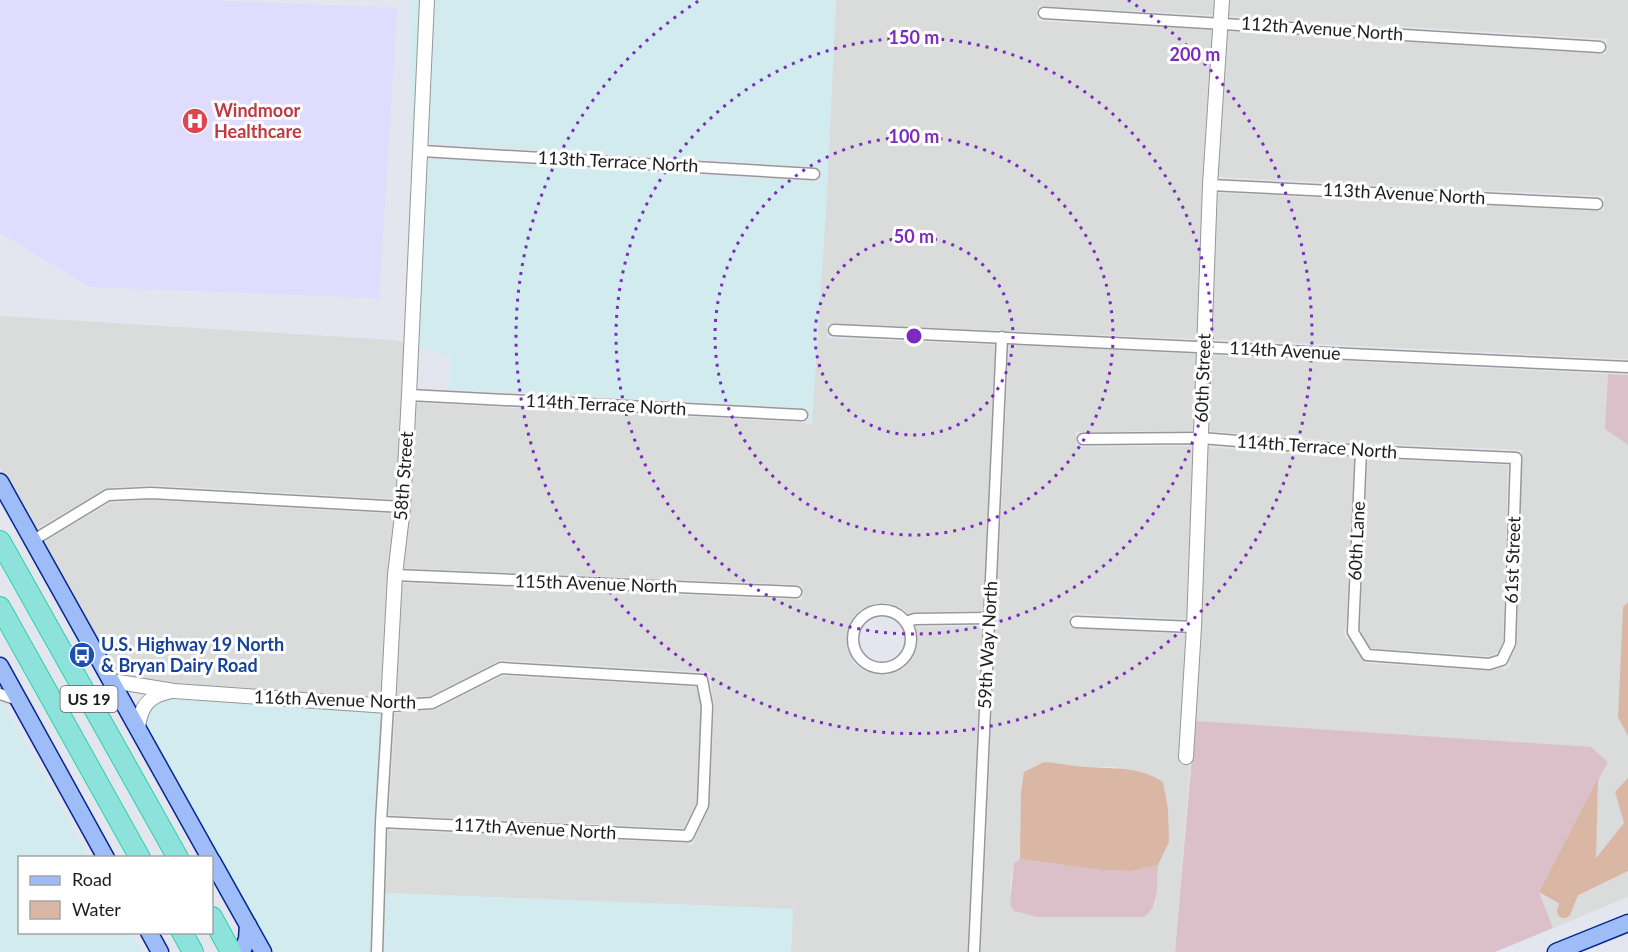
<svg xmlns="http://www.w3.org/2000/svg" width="1628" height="952" font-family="Lato,sans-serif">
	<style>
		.residential { fill: #dadbdb; fill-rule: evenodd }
		.commercial { fill: #d2ebee }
		.education { fill: #dfdcfe }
		.wetland { fill: #dbc0ca }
		.water { fill: #dab6a5 }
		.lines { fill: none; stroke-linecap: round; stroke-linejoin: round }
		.canal { stroke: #dab6a5; stroke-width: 14 }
		.minor-casing { stroke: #979797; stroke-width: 13 }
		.tertiary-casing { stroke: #979797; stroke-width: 16 }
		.primary-casing { stroke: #052790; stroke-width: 19 }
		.motorway-casing { stroke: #2ad2a7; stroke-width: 22 }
		.minor { stroke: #fff; stroke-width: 10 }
		.tertiary { stroke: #fff; stroke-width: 14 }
		.primary { stroke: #9ebdf8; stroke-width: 16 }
		.motorway { stroke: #8de3db; stroke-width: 20 }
		.ring { fill: none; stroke: #7b2cbf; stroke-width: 3; stroke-dasharray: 3 6 }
		.labels { text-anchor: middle; stroke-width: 6; stroke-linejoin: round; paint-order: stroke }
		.shield { fill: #fff; stroke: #616161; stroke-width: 1.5 }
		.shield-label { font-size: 16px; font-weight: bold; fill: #1d1d1d }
		.street-label { font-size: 18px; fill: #1d1d1d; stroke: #fff }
		.health-label { font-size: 18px; font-weight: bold; fill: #be3a42; stroke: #fff; text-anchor: start }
		.transit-label { font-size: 18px; font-weight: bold; fill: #164399; stroke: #fff; text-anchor: start }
		.centre { fill: #7b2cbf; stroke: #fff; stroke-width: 3 }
		.ring-label { font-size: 18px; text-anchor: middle; font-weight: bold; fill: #7b2cbf; stroke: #fff; stroke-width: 6; stroke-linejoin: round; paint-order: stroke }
	</style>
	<rect width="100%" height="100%" fill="#e3e6ee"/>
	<g class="residential">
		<path d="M836,0h379l-1,15 -176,-9 -1,15 176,9 -9,147 -7,162 -370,-16v15l168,7 -12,266 -68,1 -7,2 -8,-7 -11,-4h-14l-12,5 -10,9 -7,17 1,15 6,13 11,9 13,4h11l15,-6 10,-11 5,-14 -2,-17 66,-1 -15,326h-176l2,-43 -407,-16 2,-63 298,13 4,3 4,-3 1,-5 15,-33 4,-99 -4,-33 -3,-2 -5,1 -201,-12 -71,36 -34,2 5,-115 401,17 1,-15 -400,-17 6,-53 7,-112 395,20 15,-213z"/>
		<path d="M1229,0h399v359l-417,-20 6,-146 387,18v-15l-386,-19 9,-146 379,23 1,-15 -379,-23z"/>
		<path d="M0,316l393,24 12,3 -9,156 -245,-14 -43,3 -74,42 -34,-63z"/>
		<path d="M1009,345l188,9 -3,77 -118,1 1,15 117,-1 -7,173 -117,-6 -1,15 117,6 -7,130 11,1 -15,187h-194zM1087,767h30l52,75 -11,23 -2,38 -12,14h-107l-23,-6 -4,-7 1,-23 3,-18 6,-4v-19z"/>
		<path d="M1211,355l397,19 -3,55 23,16v157l-5,5 -5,110 10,19v42l-13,14 9,31 -29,36 3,-80 10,-17 -413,-41 13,-274 146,11 -8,169 -3,3 3,9h3l12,20 5,4 123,8 13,-3 3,2 6,-5 -1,-5 7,-17 5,-193 -160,-7 -154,-12z"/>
		<path d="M1368,459l140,6 -5,176 -5,12 -9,3 -119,-8 -10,-19z"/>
		<path d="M151,500l244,14 -7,54 -6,130 -208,-14 -58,-10 -74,-131 68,-40z"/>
		<path d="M502,676l195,11 4,19 -4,97 -13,25 -295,-13 6,-102 39,-3z"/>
		<path d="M1628,871v26l-75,31 -14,-36 21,12z"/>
	</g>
	<g class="commercial">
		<path d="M409,0h12l-6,150 -10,193 7,-156z"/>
		<path d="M434,0h402l-10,210 -14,214 -8,-1h4l1,-15 -360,-19 2,-33 -33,-9 10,-188 392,23 1,-15 -392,-24z"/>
		<path d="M174,699l207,14 -7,116 -4,123h-99l-17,-29 1,-5h-4l-106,-192 1,-7 5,-11 7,-6z"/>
		<path d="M0,701l2,1 87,155 -69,1v74l111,1 11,19h-142z"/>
		<path d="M386,893l407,16 -2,43h-407z"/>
	</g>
	<path class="education" d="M0,0h204l193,8 -18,290 -289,-11 -90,-54z"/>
	<g class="wetland">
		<path d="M1608,374l20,1v70l-23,-16z"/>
		<path d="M1195,721l396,26 17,15 -69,130 14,36 -58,24h-320z"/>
		<path d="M1020,859l80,11 33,1 25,-6c-2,19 3,40 -14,52h-107l-23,-6 -4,-7 4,-41z"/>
	</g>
	<g class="water">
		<path d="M1628,602v134l-10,-19 5,-110z"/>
		<path d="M1044,762c13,1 28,4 42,5 27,2 53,-1 77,15l5,27 1,33 -11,23 -25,6 -33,-1 -80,-11 1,-67 3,-20z"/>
		<path d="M1628,778v93l-68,33 -21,-12 59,-113 -2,79 28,-35 -9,-31z"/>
	</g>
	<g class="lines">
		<path class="canal" d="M1564,911l10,-24 4,-3"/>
		<g class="minor-casing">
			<g id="minor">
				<path d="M1044,13l556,34"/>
				<path d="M422,151l392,23"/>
				<path d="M1210,185l387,19"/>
				<path d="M834,330l794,37"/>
				<path d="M409,395l393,20"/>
				<path d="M1083,439l118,-1 160,13 155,7 -6,185 -8,17 -13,4 -122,-9 -14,-23 8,-181"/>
				<path d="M32,541l76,-46 43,-2 252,14"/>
				<path d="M395,575l401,17"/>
				<circle cx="882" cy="639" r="29"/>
				<path d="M906,622l9,-3 74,-1"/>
				<path d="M1076,622l118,5"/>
				<path d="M0,694l18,6"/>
				<path d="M377,952l4,-130 7,-116 44,-3 69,-35 201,12 5,26 -4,99 -15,31 -307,-14"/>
				<path d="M974,952l28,-615"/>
			</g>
		</g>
		<g class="tertiary-casing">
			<g id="tertiary">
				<path d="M112,681l62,10 214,15 7,-131 8,-68 6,-112 18,-395"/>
				<path d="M138,728c2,-20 10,-32 30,-36"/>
				<path d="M1186,757l8,-130 16,-442 12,-185"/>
			</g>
		</g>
		<g class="primary-casing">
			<g id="primary">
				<path d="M0,482l210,376"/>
				<path d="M0,666l106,192"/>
				<path d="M212,861l51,91"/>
				<path d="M149,932l11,20"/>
				<path d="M242,952l5,-13 1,-14"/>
				<path d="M1556,952l72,-29"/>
			</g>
		</g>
		<g class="motorway-casing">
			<g id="motorway">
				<path d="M0,541l178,317"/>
				<path d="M0,607l140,251"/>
				<path d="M212,917l19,35"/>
				<path d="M182,932l11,20"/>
			</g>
		</g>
		<use href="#minor" class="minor"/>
		<use href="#tertiary" class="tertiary"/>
		<use href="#primary" class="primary"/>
		<use href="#motorway" class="motorway"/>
	</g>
	<g class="ring">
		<circle cx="914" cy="336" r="99"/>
		<circle cx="914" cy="336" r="199"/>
		<circle cx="914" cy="336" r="298"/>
		<path d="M1128 0A398 398 0 1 1 700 0"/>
	</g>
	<defs>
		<g id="hospital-disc" transform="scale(1.35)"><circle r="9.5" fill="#e0444e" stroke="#fff"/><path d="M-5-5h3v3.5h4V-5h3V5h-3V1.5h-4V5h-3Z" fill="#fff"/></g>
		<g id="bus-disc" transform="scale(1.35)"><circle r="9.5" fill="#1a4fb4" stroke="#fff"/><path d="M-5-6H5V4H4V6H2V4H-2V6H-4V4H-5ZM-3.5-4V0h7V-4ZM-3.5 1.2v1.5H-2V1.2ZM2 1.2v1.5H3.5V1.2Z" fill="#fff"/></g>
	</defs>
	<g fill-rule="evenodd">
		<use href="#hospital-disc" x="195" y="121"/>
		<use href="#bus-disc" x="82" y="655"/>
	</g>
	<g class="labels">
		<rect class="shield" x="60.5" y="686" width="57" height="26" rx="4.5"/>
		<g class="shield-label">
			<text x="89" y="705">US 19</text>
		</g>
		<g class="street-label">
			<text transform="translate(1322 29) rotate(4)" y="6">112th Avenue North</text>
			<text transform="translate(618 162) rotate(3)" y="6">113th Terrace North</text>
			<text transform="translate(1404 194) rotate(3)" y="6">113th Avenue North</text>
			<text transform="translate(1285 351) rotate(3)" y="6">114th Avenue</text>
			<text transform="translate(1203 378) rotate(-88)" y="6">60th Street</text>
			<text transform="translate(606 405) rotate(3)" y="6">114th Terrace North</text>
			<text transform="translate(1317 447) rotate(4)" y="6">114th Terrace North</text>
			<text transform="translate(404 476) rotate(-86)" y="6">58th Street</text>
			<text transform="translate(1357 541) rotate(-87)" y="6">60th Lane</text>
			<text transform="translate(1513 560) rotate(-88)" y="6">61st Street</text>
			<text transform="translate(596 584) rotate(2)" y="6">115th Avenue North</text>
			<text transform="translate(988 645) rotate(-87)" y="6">59th Way North</text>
			<text transform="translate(335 700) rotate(2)" y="6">116th Avenue North</text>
			<text transform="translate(535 829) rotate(3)" y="6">117th Avenue North</text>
		</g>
		<g class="health-label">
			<text x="214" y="117">Windmoor<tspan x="214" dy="21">Healthcare</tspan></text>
		</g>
		<g class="transit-label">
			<text x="101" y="651">U.S. Highway 19 North<tspan x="101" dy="21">&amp; Bryan Dairy Road</tspan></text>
		</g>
	</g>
	<circle cx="914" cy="336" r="9" class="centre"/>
	<g class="ring-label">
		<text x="914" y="44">150 m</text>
		<text x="1195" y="61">200 m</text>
		<text x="914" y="143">100 m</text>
		<text x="914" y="243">50 m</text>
	</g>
	<rect x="18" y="856" width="195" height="78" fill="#ffffff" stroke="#a5a5a5" stroke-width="1.5"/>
	<rect x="30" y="876" width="30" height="9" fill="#9ebdf8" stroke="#a5a5a5" stroke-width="1.5"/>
	<text x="72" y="886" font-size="18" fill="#1d1d1d">Road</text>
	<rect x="30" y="901" width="30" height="18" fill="#dab6a5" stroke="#a5a5a5" stroke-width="1.5"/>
	<text x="72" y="916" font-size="18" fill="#1d1d1d">Water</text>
</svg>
